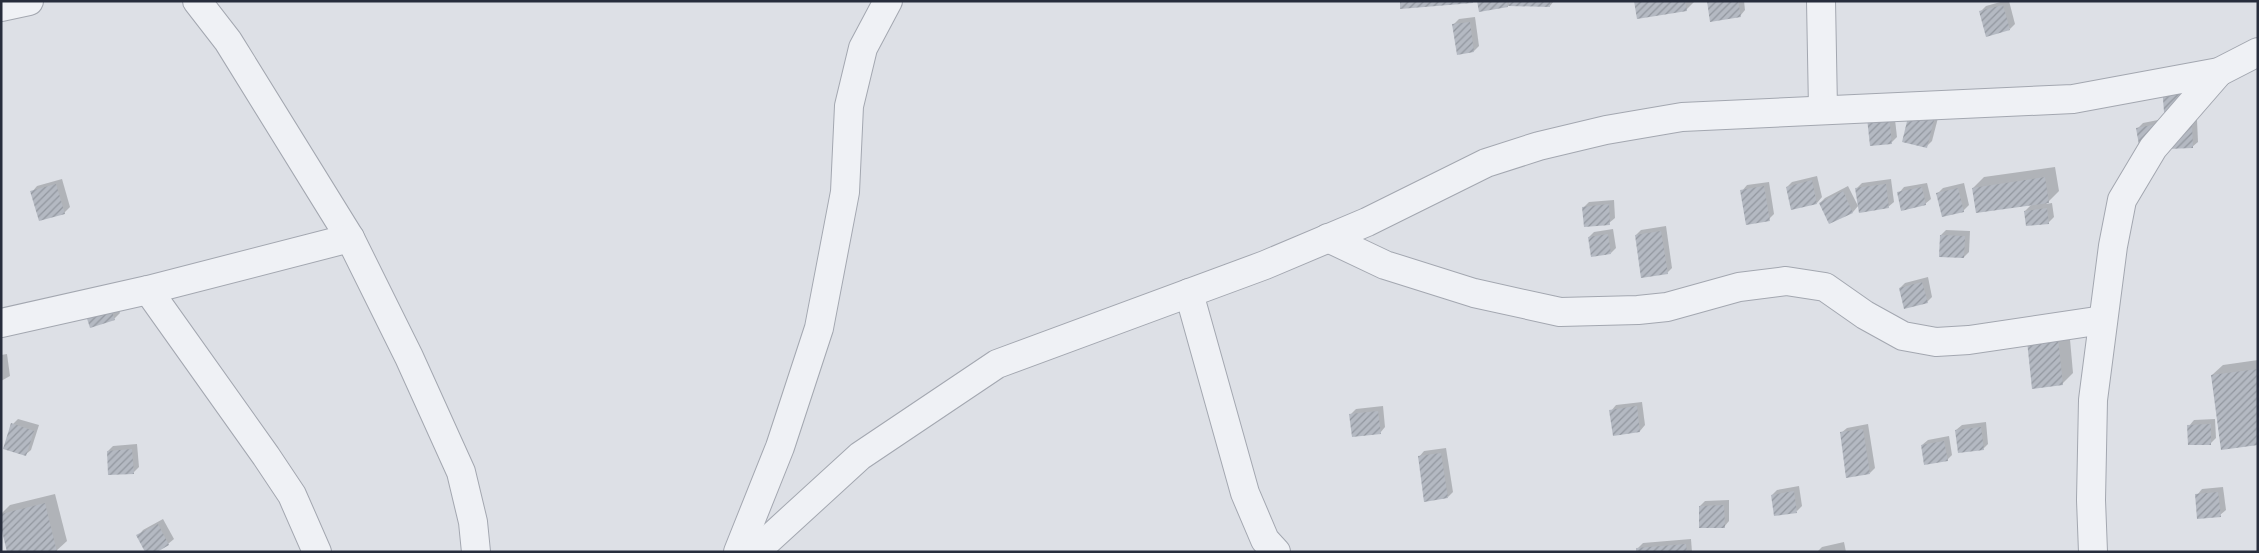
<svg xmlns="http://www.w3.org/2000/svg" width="2259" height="553" font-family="'Open Sans',sans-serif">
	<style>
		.shadow { fill: #0003 }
		.building { fill: url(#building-hatch) }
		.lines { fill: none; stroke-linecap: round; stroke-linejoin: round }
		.street-casing { stroke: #a3a7b0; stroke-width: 30 }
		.street { stroke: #eff1f5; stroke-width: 28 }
	</style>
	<defs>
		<pattern id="building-hatch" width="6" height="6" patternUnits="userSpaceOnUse" patternTransform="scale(1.25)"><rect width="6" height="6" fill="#b4b9c2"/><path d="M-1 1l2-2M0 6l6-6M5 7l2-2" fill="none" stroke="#92979f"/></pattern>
	</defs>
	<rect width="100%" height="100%" fill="#dde0e6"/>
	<g class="shadow">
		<path d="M1478,1h76l-4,5h-42z"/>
		<path d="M1635,1h60l-9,9z"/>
		<path d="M1708,1h36l1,9 -5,6z"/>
		<path d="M2004,1h5l6,23 -5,5 -30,-17 6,-6z"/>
		<path d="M1475,17l4,29 -5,5 -16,2 -5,-28 6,-6z"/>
		<path d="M1915,109l24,5 -7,27 -5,5z"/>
		<path d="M1894,111l3,26 -5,5 -18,-29z"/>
		<path d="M2163,119l9,2 25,-1 1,22 -6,5 -54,-19 5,-5z"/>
		<path d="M2055,167l4,24 -13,13 6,-1 2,14 -6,6 -23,-12 7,-7 -59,-16 11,-11z"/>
		<path d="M1817,176l5,21 -5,6 -30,-16 5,-5z"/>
		<path d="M62,179l8,28 -6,6 -32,-21 5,-6z"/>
		<path d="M1891,179l3,23 -6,5 -32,-18 6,-6z"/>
		<path d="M1769,182l5,32 -5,5 -27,-28 5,-6z"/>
		<path d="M1927,183l4,16 -6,5 -26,-11 5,-6z"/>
		<path d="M1964,183l5,22 -6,6 -25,-18 5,-5z"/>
		<path d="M1848,186l10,20 -5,6 -23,10 -10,-19 5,-5z"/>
		<path d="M1614,200l1,18 -6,5 -25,-16 5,-5z"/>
		<path d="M1666,226l6,42 -5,5 -31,-38 5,-5z"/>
		<path d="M1613,229l3,19 -5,5 -22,-16 5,-5z"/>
		<path d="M1946,230l24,1 -1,21 -5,5 -23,-22z"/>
		<path d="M1928,277l4,20 -5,5 -27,-14 5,-5z"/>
		<path d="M113,293l7,20 -6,6 -30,-13z"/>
		<path d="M2069,328l4,45 -11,11 -34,-42z"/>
		<path d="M7,354l3,22 -9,5v-26z"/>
		<path d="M2258,360v84l-46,-69 11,-10z"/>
		<path d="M1642,402l3,23 -5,6 -29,-20 5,-6z"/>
		<path d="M1383,406l2,21 -5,6 -29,-19 5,-5z"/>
		<path d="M18,419l21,6 -8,25 -6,5 -12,-31z"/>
		<path d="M2215,419l1,19 -5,5 -22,-17 5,-6z"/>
		<path d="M1986,422l2,22 -5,5 -27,-19 6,-5z"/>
		<path d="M1868,424l7,44 -5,5 -29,-40 6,-5z"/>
		<path d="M1949,436l3,19 -5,5 -25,-15 6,-5z"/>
		<path d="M137,444l2,23 -5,5 -25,2 -1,-23 5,-5z"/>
		<path d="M1446,448l7,44 -5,5 -29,-40 5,-6z"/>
		<path d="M1799,486l3,20 -5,5 -25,-16 5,-5z"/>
		<path d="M2223,487l3,23 -6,5 -23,-20 5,-6z"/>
		<path d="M55,494l12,47 -11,10 -55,-29v-8l9,-9z"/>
		<path d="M1729,500v21l-5,6 -24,-21 5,-5z"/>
		<path d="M163,519l11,20 -6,5 -30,-8 5,-6z"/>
		<path d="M1691,539l1,13h-54l-1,-3 6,-6z"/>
		<path d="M1844,542l2,10h-29l5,-5z"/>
	</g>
	<g class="building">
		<path d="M1400,1h73v2l-73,6z"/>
		<path d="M1477,1h30l1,6 -29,5z"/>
		<path d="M1509,1h41v6l-41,-1z"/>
		<path d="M1634,1h51l2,10 -50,8z"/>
		<path d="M1707,1h31l3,16 -31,5z"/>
		<path d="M2003,5l7,25 -24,7 -7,-26z"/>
		<path d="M1470,22l4,30 -17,3 -5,-31z"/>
		<path d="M2190,85l1,26 -27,1 -2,-26z"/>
		<path d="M1909,113l25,7 -7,28 -25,-6z"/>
		<path d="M1889,116l3,28 -22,2 -3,-28z"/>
		<path d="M2158,124l-18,27 -4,-23z"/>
		<path d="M2192,125l1,23 -26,1 -1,-23z"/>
		<path d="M2045,177l4,26 -73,10 -4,-25z"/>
		<path d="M1812,180l5,24 -26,6 -5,-23z"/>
		<path d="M56,184l9,30 -26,7 -9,-30z"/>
		<path d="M1886,184l3,24 -30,5 -4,-25z"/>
		<path d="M1764,186l6,35 -24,4 -6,-35z"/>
		<path d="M1922,187l4,18 -25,6 -4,-19z"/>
		<path d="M1958,188l6,24 -22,5 -6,-24z"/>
		<path d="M1843,191l10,22 -24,11 -10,-21z"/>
		<path d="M1609,204l1,21 -26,2 -2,-20z"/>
		<path d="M2047,208l2,16 -23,2 -2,-15z"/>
		<path d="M1661,231l7,43 -27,4 -6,-43z"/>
		<path d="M1608,234l3,20 -20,3 -3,-20z"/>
		<path d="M1940,235l25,1 -1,22 -25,-1z"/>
		<path d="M1922,282l6,21 -24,6 -5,-21z"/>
		<path d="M107,298l8,22 -25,8 -7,-22z"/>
		<path d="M2058,338l5,47 -31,4 -5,-48z"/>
		<path d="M2258,369v76l-37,5 -10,-75z"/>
		<path d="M1637,406l3,26 -27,4 -4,-26z"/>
		<path d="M1378,411l3,23 -29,3 -3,-23z"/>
		<path d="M11,423l23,8 -8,25 -23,-7z"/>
		<path d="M2211,424v21h-23l-1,-20z"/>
		<path d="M1981,427l3,23 -26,3 -3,-23z"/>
		<path d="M1863,429l7,45 -24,4 -6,-46z"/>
		<path d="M1944,441l4,20 -24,4 -3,-20z"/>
		<path d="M132,449l2,25 -26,1 -1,-24z"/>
		<path d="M1441,453l7,45 -24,4 -6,-46z"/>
		<path d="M1794,491l3,22 -23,3 -3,-21z"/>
		<path d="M2218,492l3,25 -24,2 -2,-25z"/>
		<path d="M45,503l12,49h-50l-6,-25v-13z"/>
		<path d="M1724,505l1,23h-26v-22z"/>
		<path d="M158,524l11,21 -12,7h-12l-9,-17z"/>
		<path d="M1686,544l1,8h-51v-4z"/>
	</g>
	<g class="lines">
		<g class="street-casing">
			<g id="street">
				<path d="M197,1l31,40 122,197 59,119 52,115 12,50 3,30"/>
				<path d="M1821,1l2,108"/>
				<path d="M1,7l28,-6"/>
				<path d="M1328,238l57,27 89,28 86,19 78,-2 29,-3 72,-20 47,-6 39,6 40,28 38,21 33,6 33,-2 134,-20"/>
				<path d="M148,290l118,166 26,39 25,57"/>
				<path d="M1189,293l56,200 20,47 11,12"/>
				<path d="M1,323l147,-33 202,-52"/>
				<path d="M738,552l42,-105 39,-119 26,-136 4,-86 14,-58 25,-47"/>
				<path d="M755,552l105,-96 137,-92 268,-99 102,-43 119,-59 53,-17 67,-16 76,-13 391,-18 146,-27 39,-20"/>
				<path d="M2093,552l-2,-52 2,-100 20,-154 9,-46 31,-52 66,-76"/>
			</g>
		</g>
		<use href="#street" class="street"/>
	</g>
	<rect width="2259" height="553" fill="none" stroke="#272d3c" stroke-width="5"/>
</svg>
